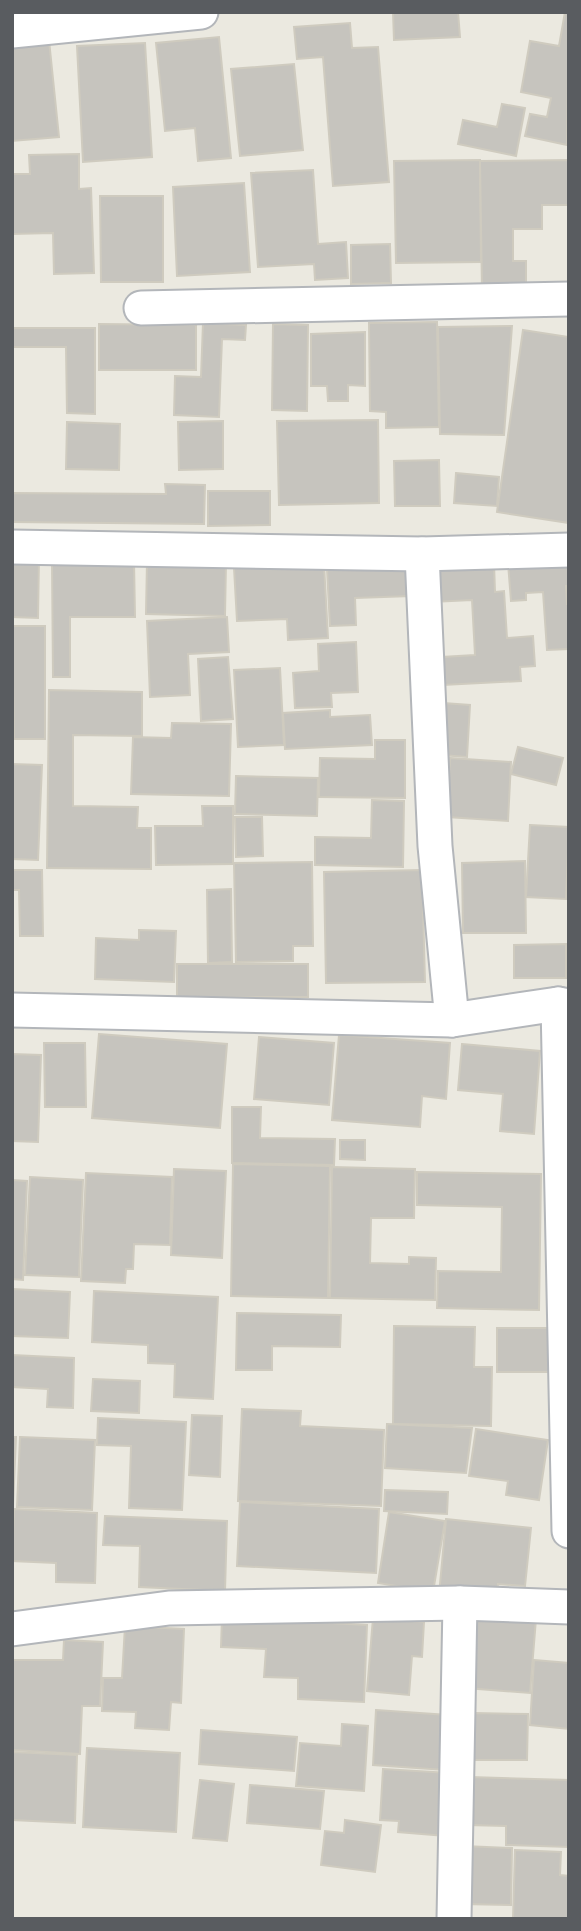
<svg xmlns="http://www.w3.org/2000/svg" width="581" height="1931" font-family="'Titillium Web',sans-serif">
	<style>
		.building { fill: #c6c4be; stroke: #cfcbbf; stroke-width: 2 }
		.lines { fill: none; stroke-linecap: round; stroke-linejoin: round }
		.street-casing { stroke: #b3b6ba; stroke-width: 37 }
		.street { stroke: #fff; stroke-width: 33 }
	</style>
	<rect width="100%" height="100%" fill="#ebe9e0"/>
	<g class="building">
		<path d="M393,12h65l2,25 -66,3z"/>
		<path d="M565,12h4l-2,133 -42,-9 5,-22 17,3 4,-19 -30,-6 9,-51 29,5z"/>
		<path d="M350,23l2,25 26,-1 11,135 -56,4 -10,-129 -26,2 -3,-32z"/>
		<path d="M219,37l12,121 -33,3 -3,-33 -30,3 -9,-88z"/>
		<path d="M49,40l10,97 -47,4v-98z"/>
		<path d="M145,43l7,114 -69,5 -6,-116z"/>
		<path d="M294,64l9,86 -63,6 -9,-87z"/>
		<path d="M502,104l23,4 -9,48 -58,-12 5,-24 34,7z"/>
		<path d="M79,154v35l12,-1 3,85 -40,1 -1,-41 -41,1v-60h18l-1,-19z"/>
		<path d="M480,160l1,102 -85,1 -2,-102z"/>
		<path d="M569,160v45h-27v24h-29v32h13v28l-44,1 -2,-129z"/>
		<path d="M313,170l5,74 28,-2 2,36 -33,2 -1,-16 -56,3 -7,-94z"/>
		<path d="M244,183l6,89 -73,4 -4,-89z"/>
		<path d="M100,196h63v86h-62z"/>
		<path d="M390,244l1,39 -40,1v-39z"/>
		<path d="M437,322l2,105 -53,1v-16l-16,-1 -1,-88z"/>
		<path d="M203,323l43,2 -1,15 -23,-1 -3,78 -45,-2 1,-39 26,1z"/>
		<path d="M99,324l97,1v45h-97z"/>
		<path d="M273,324l35,1 -1,86 -35,-1z"/>
		<path d="M512,326l-8,109 -64,-1 -2,-107z"/>
		<path d="M12,328h83v86l-28,-1 -1,-66h-54z"/>
		<path d="M523,330l46,7v186l-72,-11z"/>
		<path d="M365,332v54l-17,-1v16h-20l-1,-15h-16v-52z"/>
		<path d="M378,420l1,83 -100,2 -2,-84z"/>
		<path d="M223,421v48l-44,1 -1,-48z"/>
		<path d="M67,422l53,2 -1,46 -53,-1z"/>
		<path d="M439,460l1,46h-45l-1,-45z"/>
		<path d="M456,473l43,4 -2,29 -43,-3z"/>
		<path d="M165,484l40,1 -1,39 -192,-2v-29l154,1z"/>
		<path d="M208,491h62v34l-62,1z"/>
		<path d="M12,556l27,1 -1,61 -26,-1z"/>
		<path d="M134,561l1,56h-65v60h-17l-1,-115z"/>
		<path d="M147,561l79,1 -1,54 -79,-2z"/>
		<path d="M494,563l1,29 9,-1 3,47 26,-2 2,30 -15,1 1,14 -78,4 -1,-28 33,-2 -3,-55 -40,2 -2,-35z"/>
		<path d="M508,563l61,3v20h-3l1,18h2v45l-22,1 -4,-58 -17,1v7l-15,1z"/>
		<path d="M324,564l4,74 -40,2 -1,-21 -50,2 -3,-53z"/>
		<path d="M409,565l2,31 -56,2 1,27 -26,1 -3,-57z"/>
		<path d="M227,617l2,35 -41,2 2,41 -40,2 -3,-76z"/>
		<path d="M12,626h33v113h-31z"/>
		<path d="M356,642l2,50 -27,1 1,14 -37,1 -2,-35 26,-2 -1,-27z"/>
		<path d="M228,657l5,62 -32,2 -3,-62z"/>
		<path d="M280,668l4,77 -46,2 -4,-77z"/>
		<path d="M49,690l93,2v44l-69,-1v71l65,1 -1,21h14v41l-104,-1z"/>
		<path d="M443,703l27,2 -3,52 -26,-2z"/>
		<path d="M330,710v7l40,-2 2,30 -87,4 -2,-36z"/>
		<path d="M172,723l59,1 -2,72 -98,-2 2,-57 38,1z"/>
		<path d="M375,740h30v58l-86,-1 1,-39 55,1z"/>
		<path d="M518,747l45,11 -7,27 -45,-11z"/>
		<path d="M450,758l61,4 -3,59 -61,-4z"/>
		<path d="M12,764l30,1 -4,95 -26,-1z"/>
		<path d="M236,776l82,2 -1,38 -82,-2z"/>
		<path d="M372,800l32,1 -1,66 -88,-2v-28l56,1z"/>
		<path d="M202,806h31v58l-77,1 -1,-39h48z"/>
		<path d="M235,817h27l1,39 -27,1z"/>
		<path d="M530,825l39,2 -3,72 -40,-2z"/>
		<path d="M525,861l1,72h-63l-1,-70z"/>
		<path d="M312,862l1,84h-20v15l-57,1 -2,-99z"/>
		<path d="M12,870h30l1,66h-23l-1,-46h-7z"/>
		<path d="M422,870l3,112 -99,1 -2,-111z"/>
		<path d="M231,889l1,73 -24,1 -1,-73z"/>
		<path d="M139,930l37,1 -2,51 -79,-3 1,-41 43,2z"/>
		<path d="M566,944v34h-52v-33z"/>
		<rect x="177" y="964" width="131" height="33"/>
		<path d="M99,1034l128,10 -7,84 -128,-10z"/>
		<path d="M339,1035l111,8 -4,56 -24,-3 -2,31 -88,-7z"/>
		<path d="M259,1037l75,6 -5,62 -75,-6z"/>
		<path d="M44,1043h41l1,64h-41z"/>
		<path d="M462,1044l78,7 -6,83 -34,-3 3,-37 -45,-4z"/>
		<path d="M12,1054l29,1 -3,87 -26,-1z"/>
		<path d="M232,1107h29l-1,31 75,1 -1,26 -102,-2z"/>
		<path d="M340,1140h25v20l-25,-1z"/>
		<path d="M233,1164l97,2 -2,132 -97,-2z"/>
		<path d="M332,1167l83,2 -1,49h-43l-1,45 39,1v-7l27,1 -1,42 -105,-2z"/>
		<path d="M174,1169l52,2 -4,87 -51,-3z"/>
		<path d="M417,1172l124,2 -2,136 -102,-2 1,-37 63,1 1,-65 -85,-2z"/>
		<path d="M86,1173l86,4 -2,68 -36,-1 -1,25h-7l-1,14 -44,-2z"/>
		<path d="M30,1177l53,3 -4,97 -54,-2z"/>
		<path d="M12,1180l15,1 -4,99 -11,-1z"/>
		<path d="M12,1289l58,3 -2,46 -56,-2z"/>
		<path d="M94,1291l124,6 -5,102 -39,-2 1,-33 -27,-1v-18l-56,-3z"/>
		<path d="M237,1313l104,2 -1,32 -68,-1v24h-36z"/>
		<path d="M394,1326l81,1 -1,40h18l-1,59 -98,-2z"/>
		<rect x="497" y="1328" width="52" height="44"/>
		<path d="M12,1355l62,3 -1,50 -26,-1 1,-18 -36,-2z"/>
		<path d="M93,1379l47,2 -1,32 -48,-2z"/>
		<path d="M242,1409l59,2 -1,15 84,4 -3,76 -143,-5z"/>
		<path d="M192,1415l30,1 -2,61 -31,-2z"/>
		<path d="M98,1418l88,4 -4,88 -53,-2 2,-62 -34,-1z"/>
		<path d="M387,1424l85,4 -6,45 -81,-5z"/>
		<path d="M476,1429l72,11 -9,60 -33,-5 2,-14 -39,-5z"/>
		<path d="M12,1437h4l-3,69h-1z"/>
		<path d="M20,1437l75,3 -3,70 -75,-3z"/>
		<path d="M385,1490l63,2 -1,22 -63,-3z"/>
		<path d="M240,1502l139,7 -3,64 -139,-7z"/>
		<path d="M14,1509l83,4 -2,70 -39,-1v-19l-44,-2z"/>
		<path d="M389,1512l56,9 -12,71 -55,-9z"/>
		<path d="M105,1516l122,5 -2,70 -86,-4 1,-41 -37,-1z"/>
		<path d="M446,1519l85,9 -6,58 -27,-2 -2,17 -57,-6z"/>
		<path d="M471,1614l65,5 -6,74 -64,-5z"/>
		<path d="M222,1617l145,8 -3,77 -66,-3v-21l-34,-1 2,-28 -45,-2z"/>
		<path d="M373,1618l51,4 -2,35 -10,-1 -3,39 -42,-4z"/>
		<path d="M125,1626l59,3 -3,74 -10,-1 -2,28 -34,-2 1,-16 -34,-1 1,-33h19z"/>
		<path d="M64,1640l39,2 -3,64h-18l-2,48 -68,-4v-90h51z"/>
		<path d="M534,1660l35,3v66l-39,-4z"/>
		<path d="M376,1710l72,5 -3,55 -72,-5z"/>
		<path d="M474,1713l54,1 -1,46h-53z"/>
		<path d="M342,1724l26,2 -4,65 -68,-5 4,-43 41,3z"/>
		<path d="M201,1730l96,7 -3,34 -95,-7z"/>
		<path d="M87,1748l93,5 -4,79 -93,-5z"/>
		<path d="M12,1752l65,3 -2,68 -63,-3z"/>
		<path d="M383,1769l66,4 -4,63 -47,-4 1,-11 -19,-1z"/>
		<path d="M470,1777l99,3v67l-63,-2v-19l-38,-1z"/>
		<path d="M200,1780l34,4 -7,57 -34,-3z"/>
		<path d="M250,1785l74,6 -4,38 -73,-6z"/>
		<path d="M345,1820l36,5 -6,47 -54,-7 4,-34 19,2z"/>
		<path d="M463,1846l49,2 -1,57 -49,-1z"/>
		<path d="M515,1850l46,2 -1,23 9,1v43h-56z"/>
	</g>
	<g class="lines">
		<g class="street-casing">
			<g id="street">
				<path d="M12,31l189,-19"/>
				<path d="M141,308l428,-9"/>
				<path d="M12,547l410,7 147,-4"/>
				<path d="M422,554l13,292 17,174"/>
				<path d="M558,1004l11,527"/>
				<path d="M12,1010l440,10 106,-16 11,2"/>
				<path d="M12,1629l157,-21 291,-5 109,4"/>
				<path d="M454,1919l6,-316"/>
			</g>
		</g>
		<use href="#street" class="street"/>
	</g>
	<rect width="581" height="1931" fill="none" stroke="#595c60" stroke-width="28"/>
</svg>
